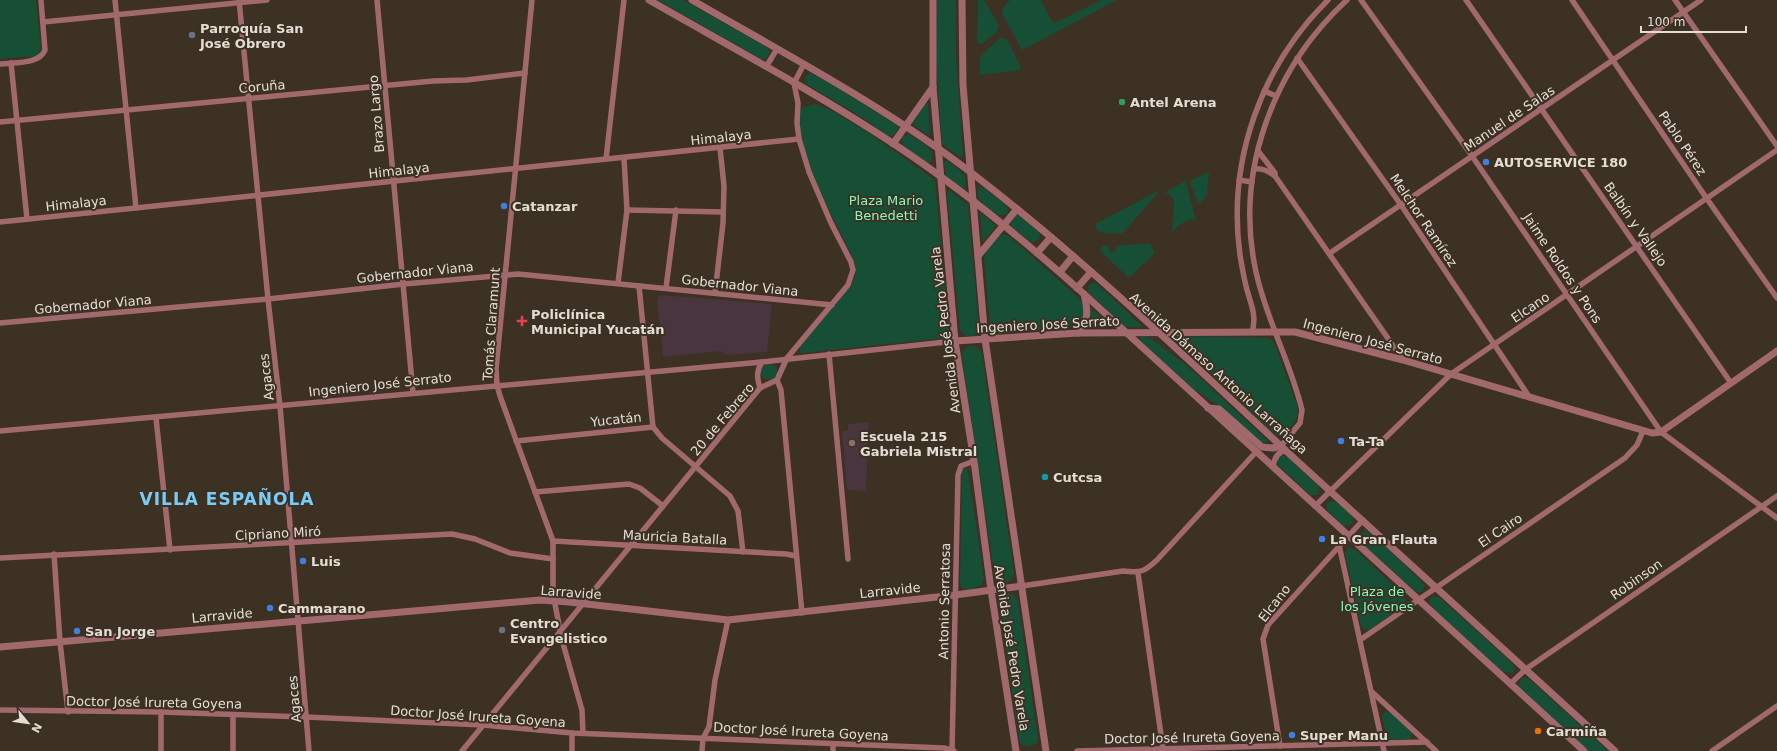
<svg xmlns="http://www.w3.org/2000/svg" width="1777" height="751" font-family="'DejaVu Sans',sans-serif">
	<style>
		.education { fill: #48353d }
		.green { fill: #174f36 }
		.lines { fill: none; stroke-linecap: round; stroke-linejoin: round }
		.minor { stroke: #a2696c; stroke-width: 5.5 }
		.tertiary { stroke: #a2696c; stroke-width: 7 }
		.worship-dot { fill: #6b7280; stroke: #3c3123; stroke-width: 1.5 }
		.leisure-dot { fill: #2e9e5b; stroke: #3c3123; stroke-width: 1.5 }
		.shop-dot { fill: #3f7fe0; stroke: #3c3123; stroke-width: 1.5 }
		.health-dot { fill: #e0444e; stroke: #3c3123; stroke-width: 1.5 }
		.education-dot { fill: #8d6e63; stroke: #3c3123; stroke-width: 1.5 }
		.culture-dot { fill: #0f9aa8; stroke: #3c3123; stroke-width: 1.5 }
		.food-dot { fill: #e8710a; stroke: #3c3123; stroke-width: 1.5 }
		.labels { text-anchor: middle; stroke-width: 4; stroke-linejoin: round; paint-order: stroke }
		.poi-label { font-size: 13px; font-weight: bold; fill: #e4ddd4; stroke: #3c3123; text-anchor: start }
		.street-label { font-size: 13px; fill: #e4ddd4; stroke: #3c3123 }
		.park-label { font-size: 13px; fill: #83f8bf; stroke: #3c3123 }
		.district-label { font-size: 17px; font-weight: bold; letter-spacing: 1px; fill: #7acbf6; stroke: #3c3123 }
	</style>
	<rect width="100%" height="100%" fill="#3c3123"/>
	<g class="education">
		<path d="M661,295l111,9 -5,48 -40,3 -7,-4 -57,6 -6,-58z"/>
		<path d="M869,422l-3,69 -19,-1 -5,-59h6v-7z"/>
	</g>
	<g class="green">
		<path d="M0,0h36l5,50 -5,6 -36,3z"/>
		<path d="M658,0h25l83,47 3,3v4l-3,5h-5z"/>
		<path d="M937,0h19v55l7,100 -2,3 -19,-14 -6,-84z"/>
		<path d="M978,0h6l15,25 -2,7 -15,12 -5,-1z"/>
		<path d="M1010,0h31l11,22 3,1 46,-23h16l-95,50 -20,-37 1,-5z"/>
		<path d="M1000,38l7,1 14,29 -2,2 -39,5v-19z"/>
		<path d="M810,73l23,12 65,41v3l-5,7 -3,1 -25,-18 -59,-35 -1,-7z"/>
		<path d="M926,103h2l2,33 -18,-12z"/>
		<path d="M814,104l15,5 38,23 68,48 14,150 -4,8 -143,15 -2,-1v-5l52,-62 4,-11 -1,-10c-16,-41 -63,-112 -54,-156z"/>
		<path d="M909,134l21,15 2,2v10l-4,2 -25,-18 -1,-8z"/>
		<path d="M945,161h3l17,14v13h-2l-17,-12 -2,-13z"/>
		<path d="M1208,172l1,2 -3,23 -7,7 -2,-2 -7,-20 2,-2z"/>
		<path d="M1187,180l-1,3 10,38 -5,-2c-7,3 -15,7 -19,14l2,-33 -5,-7 -7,1z"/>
		<path d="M978,187h4l24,18 2,5 -2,5h-7c-10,-7 -24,-13 -21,-28z"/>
		<path d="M949,190l19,15 11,123 -3,6c-7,4 -12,2 -16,-4l-13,-137z"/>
		<path d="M1160,190l-37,43c-10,1 -26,3 -28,-9z"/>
		<path d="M981,213l15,13 -13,16 -3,-28z"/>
		<path d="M1017,214l21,17 2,5 -2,4 -5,2 -3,-1 -20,-16z"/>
		<path d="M1003,234l6,2 72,64c5,10 3,20 -6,27l-77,7 -4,-2 -4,-5 -6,-70c3,-8 11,-19 19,-23z"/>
		<path d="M1150,244l5,9 -25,24 -3,-1 -27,-25 2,-5 6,-1 2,7h5l2,-7z"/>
		<path d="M1094,282l4,3 45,42h-17l-37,-34 -1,-7z"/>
		<path d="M1092,309l15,13v5l-22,1z"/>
		<path d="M1141,336l9,2 36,27 82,76 -3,2 -9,-3 -41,-37 -20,-13 -55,-50z"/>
		<path d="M1170,336l96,2 6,2 3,5 22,60c3,13 -5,22 -14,31h-6z"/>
		<path d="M968,346h7l7,7 32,220c-2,7 -5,10 -12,10l-7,-6 -33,-220 1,-6z"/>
		<circle cx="769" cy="372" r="8"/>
		<path d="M1283,455l6,3 28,27 3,4 -3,6h-7l-32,-30v-6z"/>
		<path d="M963,468h3l2,3 16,107 -3,8 -14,4 -6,-3 -1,-5 2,-110z"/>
		<path d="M1330,501c6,-1 19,10 22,16 3,6 -3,10 -9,9l-16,-16 -1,-5z"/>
		<path d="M1365,530l13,9 44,43 3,3 -3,7h-6l-54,-49 -3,-5v-3z"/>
		<path d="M1348,548h4l4,2 49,47v4l-3,6 -33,23 -6,-1 -2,-3 -16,-73z"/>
		<path d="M1009,593l6,3 3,5 20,137 -2,6 -8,3 -8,-4 -1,-3 -20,-135c0,-7 3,-11 10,-12z"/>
		<path d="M1433,596l6,1 74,67 2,5 -3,4 -9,-1 -69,-63 -4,-5 -1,-4z"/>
		<path d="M1525,677l4,2 79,72h-19l-70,-64v-3l2,-5z"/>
		<path d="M1385,712l6,1 19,17 2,3 -2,6 -21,1 -2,-4 -5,-19z"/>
	</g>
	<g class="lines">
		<g class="minor">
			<path d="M115,0l21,208"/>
			<path d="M239,0l29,299 12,107 29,345"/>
			<path d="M377,0l36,393"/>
			<path d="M532,0l-36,369 1,16 3,11 53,145v53l9,46 20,70 1,23"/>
			<path d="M1361,0l111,156 189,276 116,86"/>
			<path d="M1466,0l265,383"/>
			<path d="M1572,0l135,199 70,99"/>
			<path d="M1675,0l102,146"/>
			<path d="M43,22l224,-22"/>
			<path d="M1297,58l104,147 129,193"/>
			<path d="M11,63l16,156"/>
			<path d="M0,64c14,-2 39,1 45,-14l-4,-50"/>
			<path d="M766,67l11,-18"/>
			<path d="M1264,91l12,5"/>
			<path d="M0,122l433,-41 34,-1 58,-7"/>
			<path d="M1258,151l17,22v3l128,184"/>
			<path d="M606,159l18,-159"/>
			<path d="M1254,169c9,-1 14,2 21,7"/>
			<path d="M1239,180l13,2"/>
			<path d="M627,210l96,2"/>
			<path d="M0,222l799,-83"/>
			<path d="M1330,253l371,-253"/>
			<path d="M618,283l9,-73 -3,-52"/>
			<path d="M639,286l14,141"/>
			<path d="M666,288l10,-78"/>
			<path d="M715,293l8,-70 1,-37 -4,-38"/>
			<path d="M0,323l268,-24 136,-15 114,-10 314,31"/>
			<path d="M1252,332c5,-15 -1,-28 -5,-42 -3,-11 -5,-23 -7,-35 -13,-94 21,-189 88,-255"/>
			<path d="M829,354l19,205"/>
			<path d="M777,380l4,10 21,223"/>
			<path d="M760,388c-3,-10 -4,-17 2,-26"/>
			<path d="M156,418l14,132"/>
			<path d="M653,427l9,11 68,58 8,15 5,41"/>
			<path d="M0,431l762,-69 193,-21"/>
			<path d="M516,441l137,-14"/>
			<path d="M1281,446l19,-23 2,-13c-11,-47 -36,-91 -46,-138 -22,-100 17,-204 91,-272"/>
			<path d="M1273,467c1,-8 4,-15 13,-17"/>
			<path d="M535,492l94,-8 11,4 23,18"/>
			<path d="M1315,506l136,-132 326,-224"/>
			<path d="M553,541l233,13 10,2"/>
			<path d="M1339,545l45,206"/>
			<path d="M54,554l6,88 8,70"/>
			<path d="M0,558l452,-24 23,5 35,14 43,6"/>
			<path d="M1138,573l25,176"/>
			<path d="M1022,586l101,-15c18,2 21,1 34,-11l99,-108"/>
			<path d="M1360,640l265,-182 12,-13 6,-14"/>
			<path d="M1510,684l16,-15 251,-173"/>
			<path d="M1372,692l64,59"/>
			<path d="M0,710l161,2 145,5 177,8 89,8 372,15 10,3"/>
			<path d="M233,715v36"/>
			<path d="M1280,746l-17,-107 5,-14 95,-105"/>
			<path d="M161,751v-39"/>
			<path d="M462,751l298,-363 17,-8 10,-22 61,-73 5,-15 -2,-8 -20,-39 -22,-51 -10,-33 -2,-16 1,-20 -4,-20 10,-19"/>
			<path d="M572,751v-18"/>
			<path d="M702,751l1,-13 6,-11 6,-47 13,-60"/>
			<path d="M833,751v-7"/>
			<path d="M952,751l6,-276 3,-9 13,-5"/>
			<path d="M1077,751l350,-9"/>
			<path d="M1712,751l65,-45"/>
		</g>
		<g class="tertiary">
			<path d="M649,0c82,47 166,92 245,144 68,45 130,96 190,150l500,457"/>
			<path d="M692,0c95,55 194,107 281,174 114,88 218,188 323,286 106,98 213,194 319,291"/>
			<path d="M933,0v87l22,254 19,120 17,129 25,161"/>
			<path d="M962,0l1,85 22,254 61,412"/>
			<path d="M893,144l40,-57"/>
			<path d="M1037,253l14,-16"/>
			<path d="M978,256l39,-47"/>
			<path d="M1060,272l13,-16"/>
			<path d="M1077,288l14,-16"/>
			<path d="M1078,333c11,-13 10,-23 6,-39"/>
			<path d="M955,341l123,-8 217,-1 108,28 249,73 9,-1 116,-81"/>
			<path d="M1208,408l11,1 43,38 11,1 8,-2"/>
			<path d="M0,647l540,-47 29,2 159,18 227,-25 67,-9"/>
		</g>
	</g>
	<g class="worship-dot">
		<circle cx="192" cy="35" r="4"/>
		<circle cx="502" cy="630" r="4"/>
	</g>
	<circle class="leisure-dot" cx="1122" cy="102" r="4"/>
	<g class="shop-dot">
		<circle cx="1486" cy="162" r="4"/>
		<circle cx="504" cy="206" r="4"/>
		<circle cx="1341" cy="441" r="4"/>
		<circle cx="1322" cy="539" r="4"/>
		<circle cx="303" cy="561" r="4"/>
		<circle cx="270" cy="608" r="4"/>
		<circle cx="77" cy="631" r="4"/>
		<circle cx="1292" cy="735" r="4"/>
	</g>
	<path class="health-dot" d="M520 315h4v4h4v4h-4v4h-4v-4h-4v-4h4z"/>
	<circle class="education-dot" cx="852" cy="443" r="4"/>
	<circle class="culture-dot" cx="1045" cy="477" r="4"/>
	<circle class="food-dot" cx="1538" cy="731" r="4"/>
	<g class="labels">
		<g class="poi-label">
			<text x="200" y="33">Parroquía San<tspan x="200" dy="15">José Obrero</tspan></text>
			<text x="1130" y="107">Antel Arena</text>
			<text x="1494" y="167">AUTOSERVICE 180</text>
			<text x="512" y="211">Catanzar</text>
			<text x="531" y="319">Policlínica<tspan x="531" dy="15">Municipal Yucatán</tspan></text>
			<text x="860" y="441">Escuela 215<tspan x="860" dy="15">Gabriela Mistral</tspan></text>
			<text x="1349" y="446">Ta-Ta</text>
			<text x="1053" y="482">Cutcsa</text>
			<text x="1330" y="544">La Gran Flauta</text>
			<text x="311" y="566">Luis</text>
			<text x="278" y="613">Cammarano</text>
			<text x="510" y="628">Centro<tspan x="510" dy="15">Evangelistico</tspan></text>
			<text x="85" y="636">San Jorge</text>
			<text x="1546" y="736">Carmiña</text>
			<text x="1300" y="740">Super Manu</text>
		</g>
		<g class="street-label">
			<text transform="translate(262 86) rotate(-5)" y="5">Coruña</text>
			<text transform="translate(376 114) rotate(-95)" y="5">Brazo Largo</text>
			<text transform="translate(1509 118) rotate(-34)" y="5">Manuel de Salas</text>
			<text transform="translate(721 137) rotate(-6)" y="5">Himalaya</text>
			<text transform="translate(1683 143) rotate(56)" y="5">Pablo Pérez</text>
			<text transform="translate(399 170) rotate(-6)" y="5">Himalaya</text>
			<text transform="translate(76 203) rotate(-6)" y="5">Himalaya</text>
			<text transform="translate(1424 220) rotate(56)" y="5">Melchor Ramírez</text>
			<text transform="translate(1636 224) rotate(55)" y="5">Balbín y Vallejo</text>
			<text transform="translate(1563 268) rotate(56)" y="5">Jaime Roldos y Pons</text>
			<text transform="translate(415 272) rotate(-6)" y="5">Gobernador Viana</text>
			<text transform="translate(740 285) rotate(6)" y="5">Gobernador Viana</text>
			<text transform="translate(93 304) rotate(-5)" y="5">Gobernador Viana</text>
			<text transform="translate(1530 307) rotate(-34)" y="5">Elcano</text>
			<text transform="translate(491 324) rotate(-86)" y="5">Tomás Claramunt</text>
			<text transform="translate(1048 324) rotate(-3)" y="5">Ingeniero José Serrato</text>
			<text transform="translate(945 330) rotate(-97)" y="5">Avenida José Pedro Varela</text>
			<text transform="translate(1373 341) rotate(15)" y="5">Ingeniero José Serrato</text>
			<text transform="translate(1219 373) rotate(42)" y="5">Avenida Dámaso Antonio Larrañaga</text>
			<text transform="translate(266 377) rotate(-97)" y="5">Agaces</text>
			<text transform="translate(380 384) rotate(-6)" y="5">Ingeniero José Serrato</text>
			<text transform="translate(616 419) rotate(-6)" y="5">Yucatán</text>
			<text transform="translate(722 419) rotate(-50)" y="5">20 de Febrero</text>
			<text transform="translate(1500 530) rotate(-34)" y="5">El Cairo</text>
			<text transform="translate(278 533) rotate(-3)" y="5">Cipriano Miró</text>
			<text transform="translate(675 537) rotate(3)" y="5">Mauricia Batalla</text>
			<text transform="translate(1636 579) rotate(-35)" y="5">Robinson</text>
			<text transform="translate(890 590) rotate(-6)" y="5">Larravide</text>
			<text transform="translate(571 592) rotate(4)" y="5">Larravide</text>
			<text transform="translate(944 601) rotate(-89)" y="5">Antonio Serratosa</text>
			<text transform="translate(1274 603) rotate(-52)" y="5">Elcano</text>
			<text transform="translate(222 615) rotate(-5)" y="5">Larravide</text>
			<text transform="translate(1012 648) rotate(81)" y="5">Avenida José Pedro Varela</text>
			<text transform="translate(294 699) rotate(-95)" y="5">Agaces</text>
			<text transform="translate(154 702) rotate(1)" y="5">Doctor José Irureta Goyena</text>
			<text transform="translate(478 716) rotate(4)" y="5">Doctor José Irureta Goyena</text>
			<text transform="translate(801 731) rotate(3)" y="5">Doctor José Irureta Goyena</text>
			<text transform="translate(1192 737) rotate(-1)" y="5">Doctor José Irureta Goyena</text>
		</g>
		<g class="park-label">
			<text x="886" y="205">Plaza Mario<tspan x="886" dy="15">Benedetti</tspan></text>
			<text x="1377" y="596">Plaza de<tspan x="1377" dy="15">los Jóvenes</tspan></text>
		</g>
		<g class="district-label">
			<text x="227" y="505">VILLA ESPAÑOLA</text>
		</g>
	</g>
	<g transform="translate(28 723) rotate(119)" stroke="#3c3123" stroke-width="3" paint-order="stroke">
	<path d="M0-3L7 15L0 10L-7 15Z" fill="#e4ddd4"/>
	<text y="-6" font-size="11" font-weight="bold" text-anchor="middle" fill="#e4ddd4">N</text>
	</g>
	<path d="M1641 26v6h105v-6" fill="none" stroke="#e4ddd4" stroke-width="2"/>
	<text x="1647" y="26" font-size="12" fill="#e4ddd4" stroke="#3c3123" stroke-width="3" paint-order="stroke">100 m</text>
</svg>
